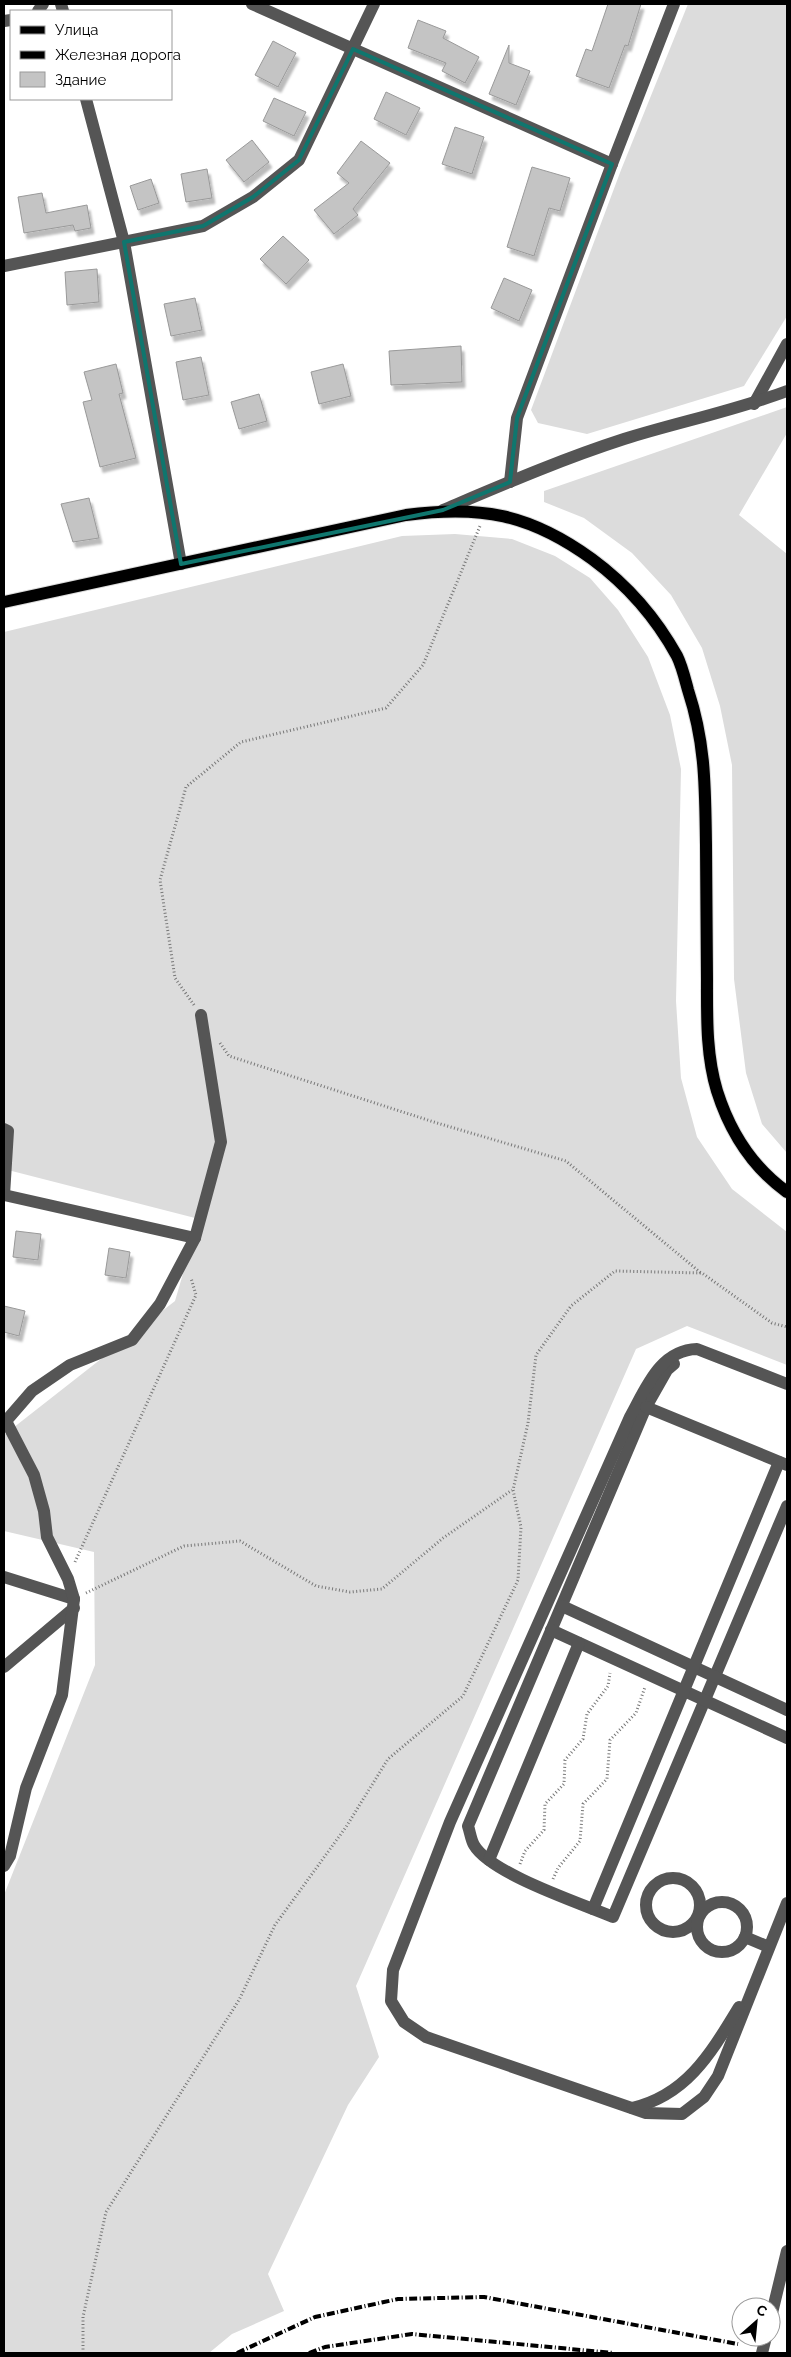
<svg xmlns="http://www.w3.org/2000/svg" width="791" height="2357" font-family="Raleway,sans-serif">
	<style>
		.grass { fill: #dcdcdc }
		.building { fill: #c4c4c4; stroke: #999; filter: url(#shadow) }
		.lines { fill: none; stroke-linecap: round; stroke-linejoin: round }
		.major-casing { stroke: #dbdbdb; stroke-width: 14 }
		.path { stroke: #777; stroke-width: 3; stroke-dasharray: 1 2.5; stroke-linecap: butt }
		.minor { stroke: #555; stroke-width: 12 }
		.major { stroke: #000; stroke-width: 12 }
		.rail { stroke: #000; stroke-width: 4; stroke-dasharray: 8 2.5 1 2.5; stroke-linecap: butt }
		.marked { fill: none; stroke: #0f766e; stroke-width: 4; stroke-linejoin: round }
	</style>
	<defs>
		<filter id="shadow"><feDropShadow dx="3" dy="5.5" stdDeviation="1" flood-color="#0004"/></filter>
	</defs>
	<rect width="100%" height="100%" fill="#fff"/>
	<g class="grass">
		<path d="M688,4h99v312l-43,70 -157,48 -49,-11 -7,-13 90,-240z"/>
		<path d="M787,407v26l-48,82 48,39v599l-25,-29 -16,-51 -12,-94 -2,-214 -12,-59 -18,-58 -31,-53 -39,-42 -48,-35 -40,-16v-11z"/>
		<path d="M455,534l57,5 43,17 35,22 28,32 30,47 22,58 11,54 -5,232 5,77 16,59 35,52 55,43v133l-100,-39 -51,23 -280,637 23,71 -31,48 -80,169 16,37 -52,23 -23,19h-205v-458l91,-230 -1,-113 -90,-21v-96l171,-134 24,-82 -195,-50v-537l398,-96z"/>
	</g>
	<g class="building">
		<path d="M608,4h33l-13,42 -3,-1 -16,43 -33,-12 10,-27 6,2z"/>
		<path d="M418,20l28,11 -3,7 36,19 -14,26 -23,-12 4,-8 -38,-15z"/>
		<path d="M273,41l23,12 -18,34 -23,-12z"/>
		<path d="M509,45v18l21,8 -14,34 -27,-11z"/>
		<path d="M386,92l34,16 -14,27 -32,-16z"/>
		<path d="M274,98l32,14 -12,24 -31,-15z"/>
		<path d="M455,127l29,10 -12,37 -30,-10z"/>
		<path d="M252,140l17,22 -25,20 -18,-22z"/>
		<path d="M361,141l29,22 -37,46 5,6 -24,19 -20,-24 35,-27 -12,-10z"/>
		<path d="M532,167l38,11 -10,33 -11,-3 -15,48 -27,-9z"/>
		<path d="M207,169l5,29 -26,4 -5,-28z"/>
		<path d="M151,179l8,24 -21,7 -8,-24z"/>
		<path d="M42,193l4,20 41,-8 4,23 -16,3 -2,-6 -49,8 -6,-36z"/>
		<path d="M283,236l26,24 -23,24 -26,-25z"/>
		<path d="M97,269l2,33 -32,3 -2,-33z"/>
		<path d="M504,278l28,12 -13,31 -28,-13z"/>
		<path d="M195,298l7,32 -31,6 -7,-32z"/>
		<path d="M461,346l1,36 -71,3 -2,-34z"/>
		<path d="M201,357l8,38 -26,5 -7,-38z"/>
		<path d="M116,364l7,29 -4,1 17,64 -36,9 -17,-65 9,-2 -8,-28z"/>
		<path d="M343,364l8,32 -32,8 -8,-32z"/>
		<path d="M259,394l8,27 -28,8 -8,-27z"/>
		<path d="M89,498l10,40 -26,4 -12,-38z"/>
		<path d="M16,1231l25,3 -3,26 -25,-3z"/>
		<path d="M109,1248l21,4 -4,26 -21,-3z"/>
		<path d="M4,1306l21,5 -6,25 -15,-4z"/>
	</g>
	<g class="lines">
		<g class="major-casing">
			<path id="major" d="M4,602l402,-87c75,-10 124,-1 186,44 34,25 64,59 85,97 5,10 8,23 11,34 18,55 17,98 18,155 0,45 1,90 1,135 0,36 -1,75 10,111 13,41 35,76 70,101"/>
		</g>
		<g class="path">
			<path d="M194,1005l-19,-27 -15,-98 26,-93 55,-45 145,-34 37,-43 57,-139"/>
			<path d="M220,1043l9,13 208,67 129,38 135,112"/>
			<path d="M75,1562l121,-267 -5,-17"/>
			<path d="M86,1593l98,-47 56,-5 76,45 34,6 32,-3 61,-51 69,-48"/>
			<path d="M520,1864l5,-13 19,-21 1,-26 19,-20 1,-24 18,-21 4,-25 21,-28 2,-13"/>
			<path d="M553,1879l5,-11 22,-27 3,-37 24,-25 3,-39 26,-27 9,-26"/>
			<path d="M83,2353v-36l23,-105 133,-212 36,-75 71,-98 42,-68 75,-63 55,-116 3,-53 -8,-37 15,-67 8,-68 35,-49 44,-35 87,2 70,50 15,4"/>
		</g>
		<g class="minor">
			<path d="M61,4l2,7"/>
			<path d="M252,4l360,160"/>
			<path d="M38,11l5,-7"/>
			<path d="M4,21l7,-1"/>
			<path d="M86,99l38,143 57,322"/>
			<path d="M4,266l199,-40 50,-29 46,-37 75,-156"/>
			<path d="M754,404l33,-60"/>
			<path d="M510,482l7,-64 95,-254 62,-160"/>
			<path d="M443,510c59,-25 119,-51 181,-71 54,-17 110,-28 163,-48"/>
			<path d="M4,1129l4,2 -4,64"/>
			<path d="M4,1195l191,43"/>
			<path d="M674,1364l-7,6 -21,37 -178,419c2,6 3,14 6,19 17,29 106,58 139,72l174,-411"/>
			<path d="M787,1384l-90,-35c-37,1 -51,39 -67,68l-180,405 -57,148 -2,31 13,21 22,15 220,76 36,1 22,-17 14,-21 69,-173"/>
			<path d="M646,1407l141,58"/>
			<path d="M4,1577l70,22"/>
			<path d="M562,1606l225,104"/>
			<path d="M551,1630l236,108"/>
			<path d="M4,1667l70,-59"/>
			<path d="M489,1860l90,-217"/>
			<path d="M4,1866l6,-10 16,-68 36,-93 12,-96 -6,-20 -21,-42 -3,-26 -10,-36 -28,-54 26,-30 38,-26 62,-25 28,-36 35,-66 26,-96 -20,-127"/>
			<circle cx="673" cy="1905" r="27"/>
			<circle cx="722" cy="1927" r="25"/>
			<path d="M593,1909l186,-447"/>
			<path d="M745,1937l24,10"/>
			<path d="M632,2108c55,-13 79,-55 107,-101"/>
			<path d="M771,2317l16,-66"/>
			<path d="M762,2353l4,-16"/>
		</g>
		<use href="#major" class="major"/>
		<g class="rail">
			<path d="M237,2353l78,-36 83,-18 86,-2 254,47"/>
			<path d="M309,2353l16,-6 87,-13 201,19"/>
		</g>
	</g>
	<path class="marked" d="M353,49l259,115 -95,254 -7,64 -67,28 -262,54 -57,-322 79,-16 50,-29 46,-37z"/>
	<rect width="791" height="2357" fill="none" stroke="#000000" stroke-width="10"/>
	<rect x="10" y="10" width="162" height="90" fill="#ffffff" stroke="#999999"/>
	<rect x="20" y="26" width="25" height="8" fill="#000000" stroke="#999999"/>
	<text x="55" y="35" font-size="15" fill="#000000">Улица</text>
	<rect x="20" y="51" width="25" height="8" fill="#000000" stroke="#999999"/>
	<text x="55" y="60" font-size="15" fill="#000000">Железная дорога</text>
	<rect x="20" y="72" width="25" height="15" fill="#c4c4c4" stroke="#999999"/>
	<text x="55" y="85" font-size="15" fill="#000000">Здание</text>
	<g transform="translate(756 2322) rotate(27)"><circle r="24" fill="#ffffff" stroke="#999999"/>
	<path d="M0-4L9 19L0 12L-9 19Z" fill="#000000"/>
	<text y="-8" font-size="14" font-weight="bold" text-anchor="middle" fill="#000000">С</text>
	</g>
</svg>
